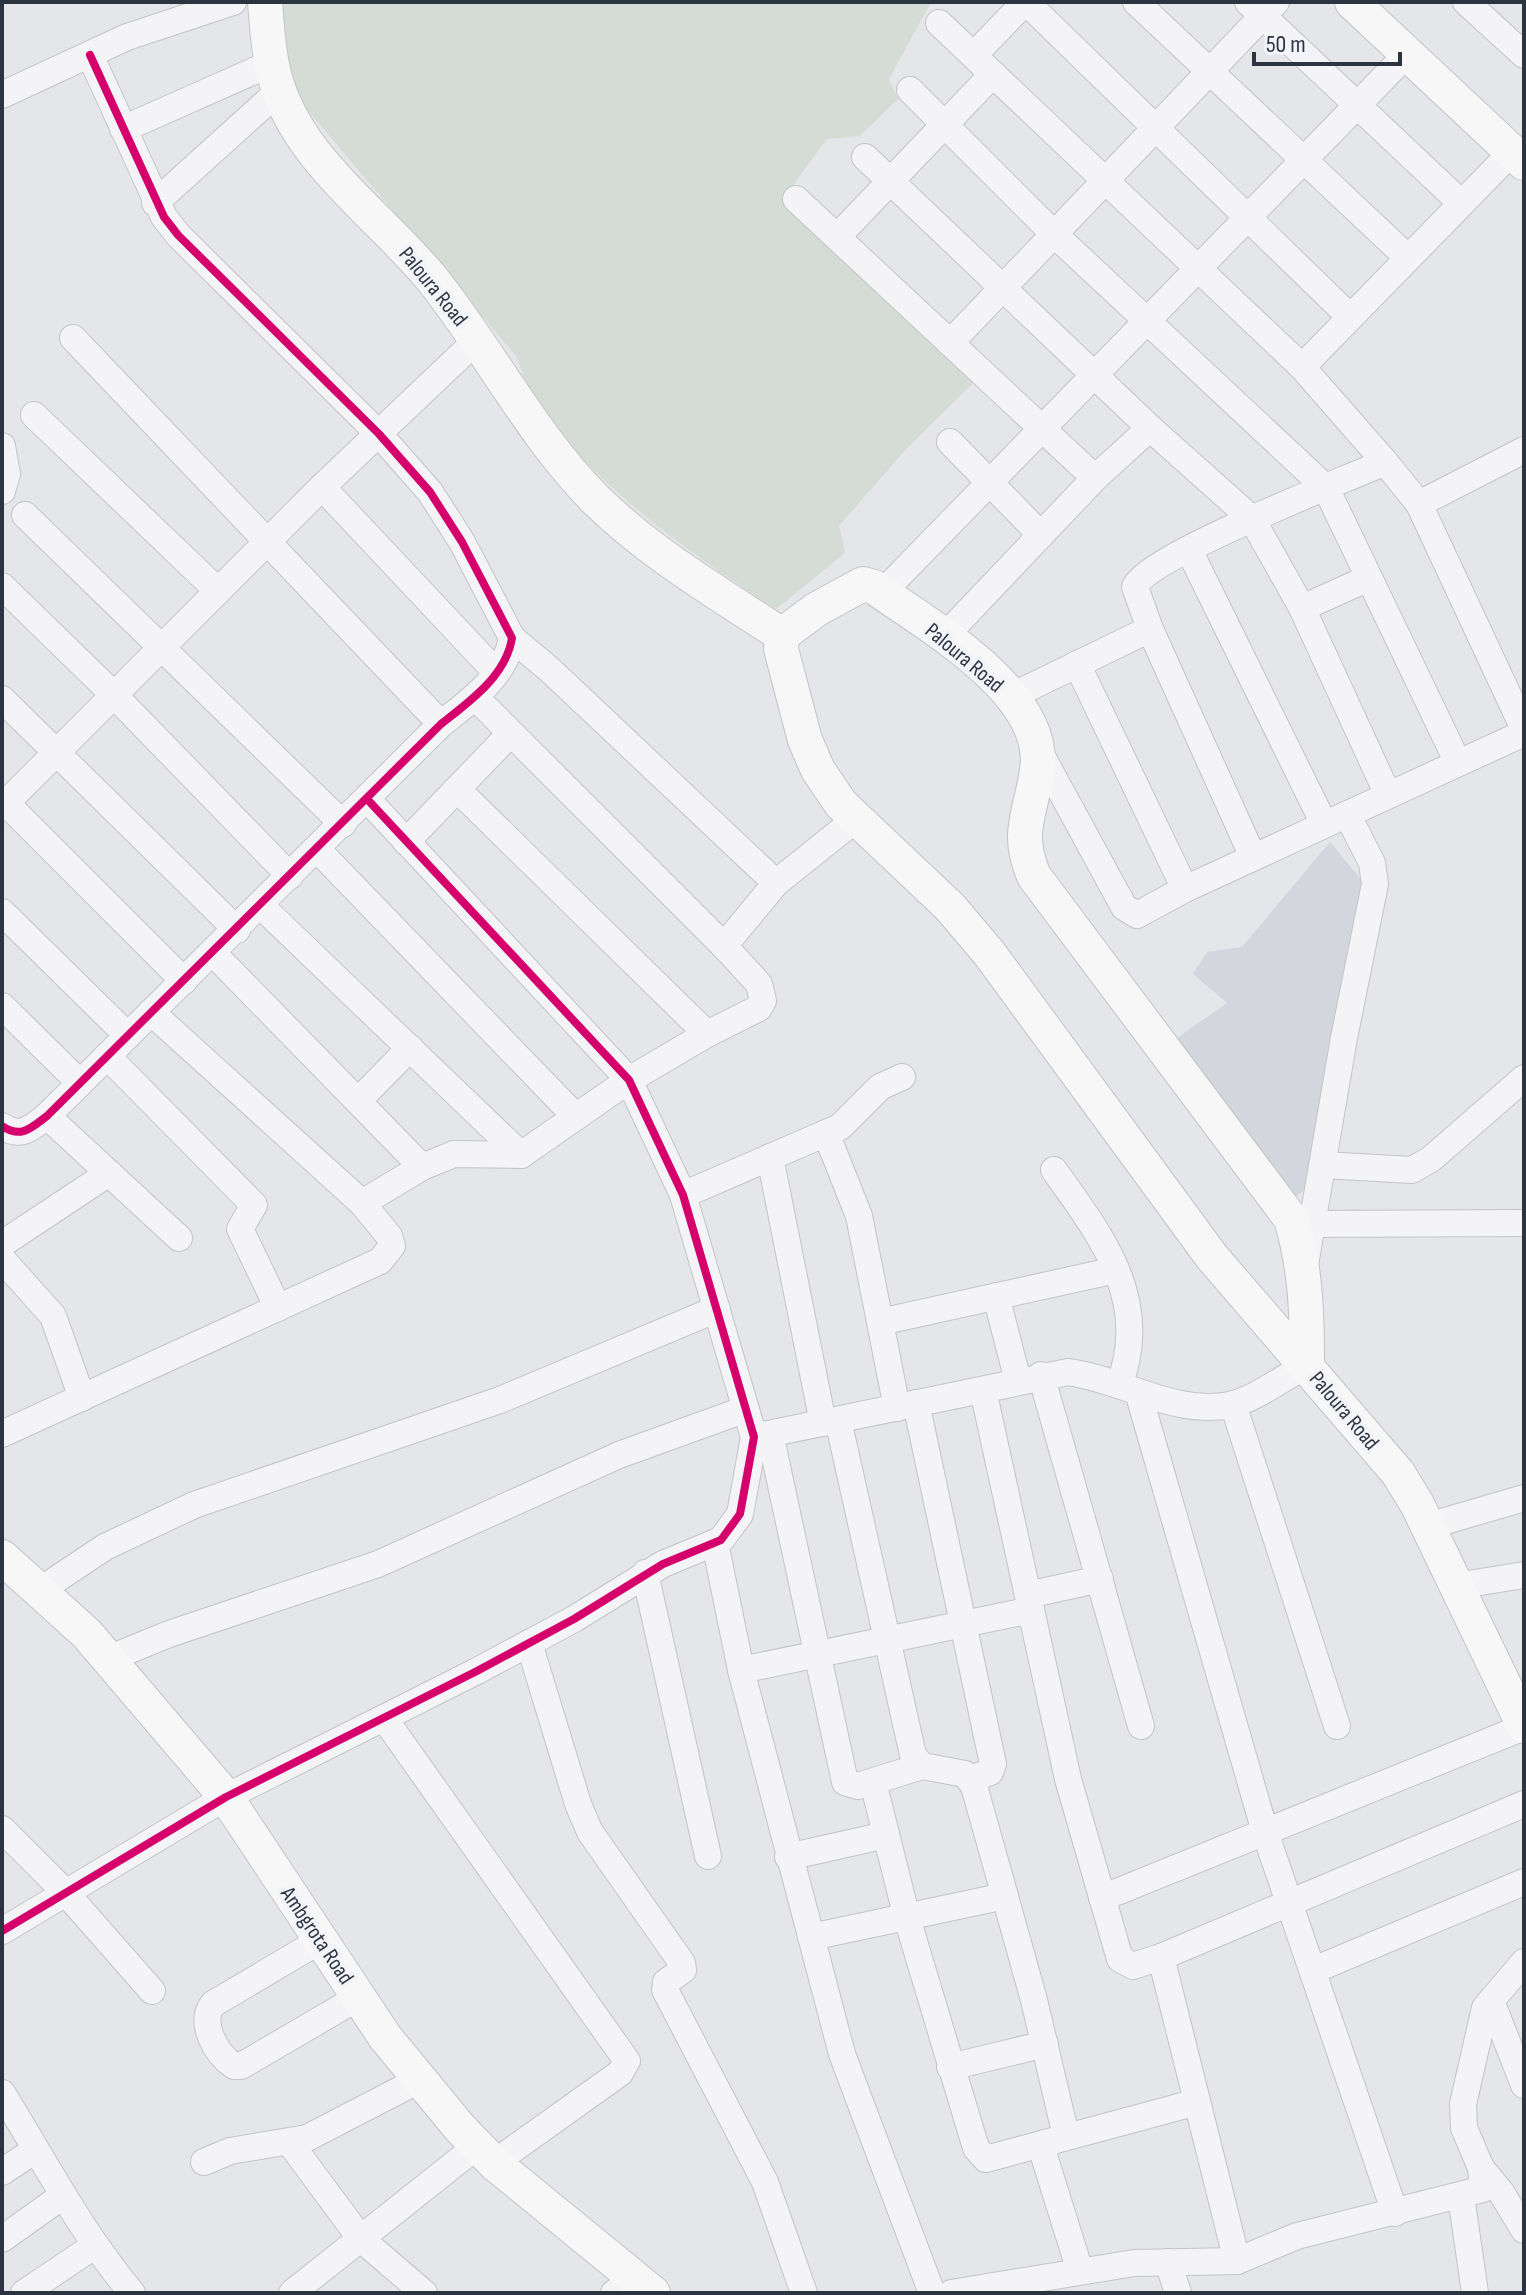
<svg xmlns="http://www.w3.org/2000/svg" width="1526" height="2295" font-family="'Sofia Sans Condensed',sans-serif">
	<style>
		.built { fill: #d3d6dc }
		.green { fill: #d5dcd5 }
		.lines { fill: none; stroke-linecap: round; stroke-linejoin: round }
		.minor-casing { stroke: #c2c4c7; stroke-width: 28 }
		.major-casing { stroke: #c1c3c6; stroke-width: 36 }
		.minor { stroke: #f4f4f6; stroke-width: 26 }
		.major { stroke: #f7f7f8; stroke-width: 34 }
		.cycleway-casing { stroke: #f3f4f7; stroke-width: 13 }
		.cycleway { stroke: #d6006c; stroke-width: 8 }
		.labels { text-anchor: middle; stroke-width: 8; stroke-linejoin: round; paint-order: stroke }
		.street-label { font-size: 22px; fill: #2c3341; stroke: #f3f4f7 }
	</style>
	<rect width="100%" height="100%" fill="#e4e6e9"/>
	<path class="built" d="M1330,842l34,41 -51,300 -22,18 -121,-158 57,-40 -34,-29 14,-22 35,-5z"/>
	<path class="green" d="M277,2h654l-42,77 9,20 -38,37 -33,3 -45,61 191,183 -66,65 -68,78 6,27 -69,56c-83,-53 -191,-129 -244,-213 -7,-12 -11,-28 -16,-40l-229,-270z"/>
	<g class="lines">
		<g class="minor-casing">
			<g id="minor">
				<path d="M1026,2l324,315"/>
				<path d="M1136,2l272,256"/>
				<path d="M1248,2l213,201"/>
				<path d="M1466,2l58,53"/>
				<path d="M939,23l363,344 83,95 34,42 105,225"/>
				<path d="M974,55l51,-53"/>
				<path d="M910,90l144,144 272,254 132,275"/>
				<path d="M2,95l125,-58 106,-35"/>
				<path d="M123,129l149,-66"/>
				<path d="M865,157l285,271 102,91 50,89 86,187"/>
				<path d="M796,199l299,279"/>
				<path d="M155,203l125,-113"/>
				<path d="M837,237l156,-163"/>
				<path d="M73,338l368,386"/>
				<path d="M950,343l326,-341"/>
				<path d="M1302,367l210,-215"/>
				<path d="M34,415l184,176"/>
				<path d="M950,442l91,93"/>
				<path d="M2,446l5,28 -5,17"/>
				<path d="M322,487l174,185"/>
				<path d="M1419,504l105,-54"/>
				<path d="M25,515l318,309"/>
				<path d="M1189,550l135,274"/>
				<path d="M2,586l111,108 177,182"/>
				<path d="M882,593l525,-539"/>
				<path d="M1302,608l67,-30"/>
				<path d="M944,637l151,-159 55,-50"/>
				<path d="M512,638l38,32 226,213 -52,63"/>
				<path d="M1077,664l108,225"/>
				<path d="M1012,696l138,-67"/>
				<path d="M2,699l235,231"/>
				<path d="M1039,751l85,156 13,8 48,-26 339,-156"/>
				<path d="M457,789l250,245 52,-26 4,-7 -4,-17 -35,-38 -249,-249"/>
				<path d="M6,803l178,178"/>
				<path d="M2,807l320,-320 155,-147"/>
				<path d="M406,842l104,-108"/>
				<path d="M317,849l259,268"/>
				<path d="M1253,857l-103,-228 -15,-42c13,-31 208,-106 250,-125"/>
				<path d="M776,883l80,-64"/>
				<path d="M261,906l260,249"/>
				<path d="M2,912l125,123"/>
				<path d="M213,953l209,214"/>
				<path d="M2,1006l78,77"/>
				<path d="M151,1012l211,191"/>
				<path d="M107,1056l147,149 -14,24 38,79"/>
				<path d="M358,1101l52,-53"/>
				<path d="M47,1116l132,122"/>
				<path d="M2,1126c19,13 29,2 45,-10l394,-392c28,-22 65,-48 71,-86l-50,-96 -32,-50 -51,-58 -201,-199 -14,-18 -74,-162"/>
				<path d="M826,1133l33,83 38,192"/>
				<path d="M770,1157l53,266"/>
				<path d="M1323,1165l89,5 19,-11 93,-81"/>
				<path d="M1054,1170c47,66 98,130 65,215"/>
				<path d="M683,1195l157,-68 40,-40 22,-10"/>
				<path d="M1313,1224l211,-1"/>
				<path d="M2,1244l107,-71"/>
				<path d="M2,1259l51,57 29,82"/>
				<path d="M1305,1265l39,-227 31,-154 -3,-21 -25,-49"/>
				<path d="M996,1296l22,85"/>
				<path d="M880,1322l236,-52"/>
				<path d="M1041,1375l100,351"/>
				<path d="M983,1390l85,389 52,180 13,7 28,-9 76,304"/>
				<path d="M1138,1392l127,440 130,381"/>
				<path d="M916,1403l77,361 -3,8 -19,7"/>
				<path d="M1233,1404l104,322"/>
				<path d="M838,1420l75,335 9,11 43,8 9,12 60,214 32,136"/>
				<path d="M2,1434l378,-173 12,-15 -3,-10 -27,-33 60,-36 32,-13 67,1 108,-75 78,-46"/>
				<path d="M770,1434l75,348 13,4 64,-20"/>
				<path d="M754,1437l314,-65c54,7 106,44 162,33 26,-6 54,-28 77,-40"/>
				<path d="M1428,1526l96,-28"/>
				<path d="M715,1543l26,127 101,384 90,239"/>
				<path d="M645,1573l63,283"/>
				<path d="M1456,1586l68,-11"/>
				<path d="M39,1591l66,-44 89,-42 306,-105 217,-91"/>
				<path d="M1028,1595l72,-16"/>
				<path d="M529,1643l49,161 12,28 92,131 1,7 -17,12 -1,8 100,192 39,111"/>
				<path d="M108,1659l61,-25 209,-70 241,-109 127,-46"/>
				<path d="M741,1670l290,-60"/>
				<path d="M384,1718l243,343 -7,12 -126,90"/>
				<path d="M873,1782l34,136 69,230 10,11 59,-16"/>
				<path d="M2,1829l63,63 87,99"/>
				<path d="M788,1857l98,-22"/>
				<path d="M1102,1898l422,-171"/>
				<path d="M2,1931l224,-134 251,-126 97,-52 89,-55 58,-24 19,-26 14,-77 -71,-242 -54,-115 -262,-281"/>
				<path d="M811,1937l194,-41"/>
				<path d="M321,1940l-108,64c-15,18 3,50 21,62h7l118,-69"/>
				<path d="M1161,1957l363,-153"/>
				<path d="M1314,1970l210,-88"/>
				<path d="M1491,2001l33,84"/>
				<path d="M950,2067l95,-23"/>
				<path d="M2,2093c43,69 78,138 130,200"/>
				<path d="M290,2143l71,96 63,54"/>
				<path d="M204,2162l26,-11 77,-13 112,-58"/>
				<path d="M1481,2168l20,24 23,38"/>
				<path d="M2,2172l33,-22"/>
				<path d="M1461,2196l14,97"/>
				<path d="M2,2239l59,-42"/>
				<path d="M1168,2262l10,31"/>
				<path d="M1080,2271l-36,-115 1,-13 152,-41"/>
				<path d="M24,2293l70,-47"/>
				<path d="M292,2293l185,-147"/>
				<path d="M614,2293l21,-15"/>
				<path d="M951,2293l183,-30 103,-2 60,-25 186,-47 -2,-21 -17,-40 -1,-24 22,-96 39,-46"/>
			</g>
		</g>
		<g class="major-casing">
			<g id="major">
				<path d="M265,2c2,24 3,49 9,72 21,85 106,141 158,205 57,71 99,155 163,220 55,54 123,94 187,136"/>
				<path d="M1352,2l172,161"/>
				<path d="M782,635l-1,14 24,91 13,30 23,34 109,103 39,46 223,304 186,216 19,31 107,222"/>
				<path d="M782,635l35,-26 46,-25 11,3c53,38 175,106 163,183 -6,44 -22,62 -3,106l257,343c15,50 16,95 16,146"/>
				<path d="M2,1557l85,77 139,163 159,240 75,91 34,35 159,130"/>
			</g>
		</g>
		<use href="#minor" class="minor"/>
		<use href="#major" class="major"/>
		<g class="cycleway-casing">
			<g id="cycleway">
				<path d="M2,1126c19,13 29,2 45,-10l394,-392c28,-22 65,-48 71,-86l-50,-96 -32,-50 -51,-58 -201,-199 -14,-18 -74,-162"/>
				<path d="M2,1931l224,-134 251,-126 97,-52 89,-55 58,-24 19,-26 14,-77 -71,-242 -54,-115 -262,-281"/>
			</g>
		</g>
		<use href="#cycleway" class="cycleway"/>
	</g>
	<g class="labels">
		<g class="street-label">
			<text transform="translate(434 286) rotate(51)" y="8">Paloura Road</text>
			<text transform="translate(965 657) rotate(40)" y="8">Paloura Road</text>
			<text transform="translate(1345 1410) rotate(50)" y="8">Paloura Road</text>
			<text transform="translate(318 1935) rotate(56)" y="8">Ambgrota Road</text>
		</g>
	</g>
	<rect width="1526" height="2295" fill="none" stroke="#2c3341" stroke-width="8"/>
	<path d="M1254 52v12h146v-12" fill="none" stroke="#2c3341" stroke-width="4"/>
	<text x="1266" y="52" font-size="24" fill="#2c3341" stroke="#f3f4f7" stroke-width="6" paint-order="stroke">50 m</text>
</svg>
